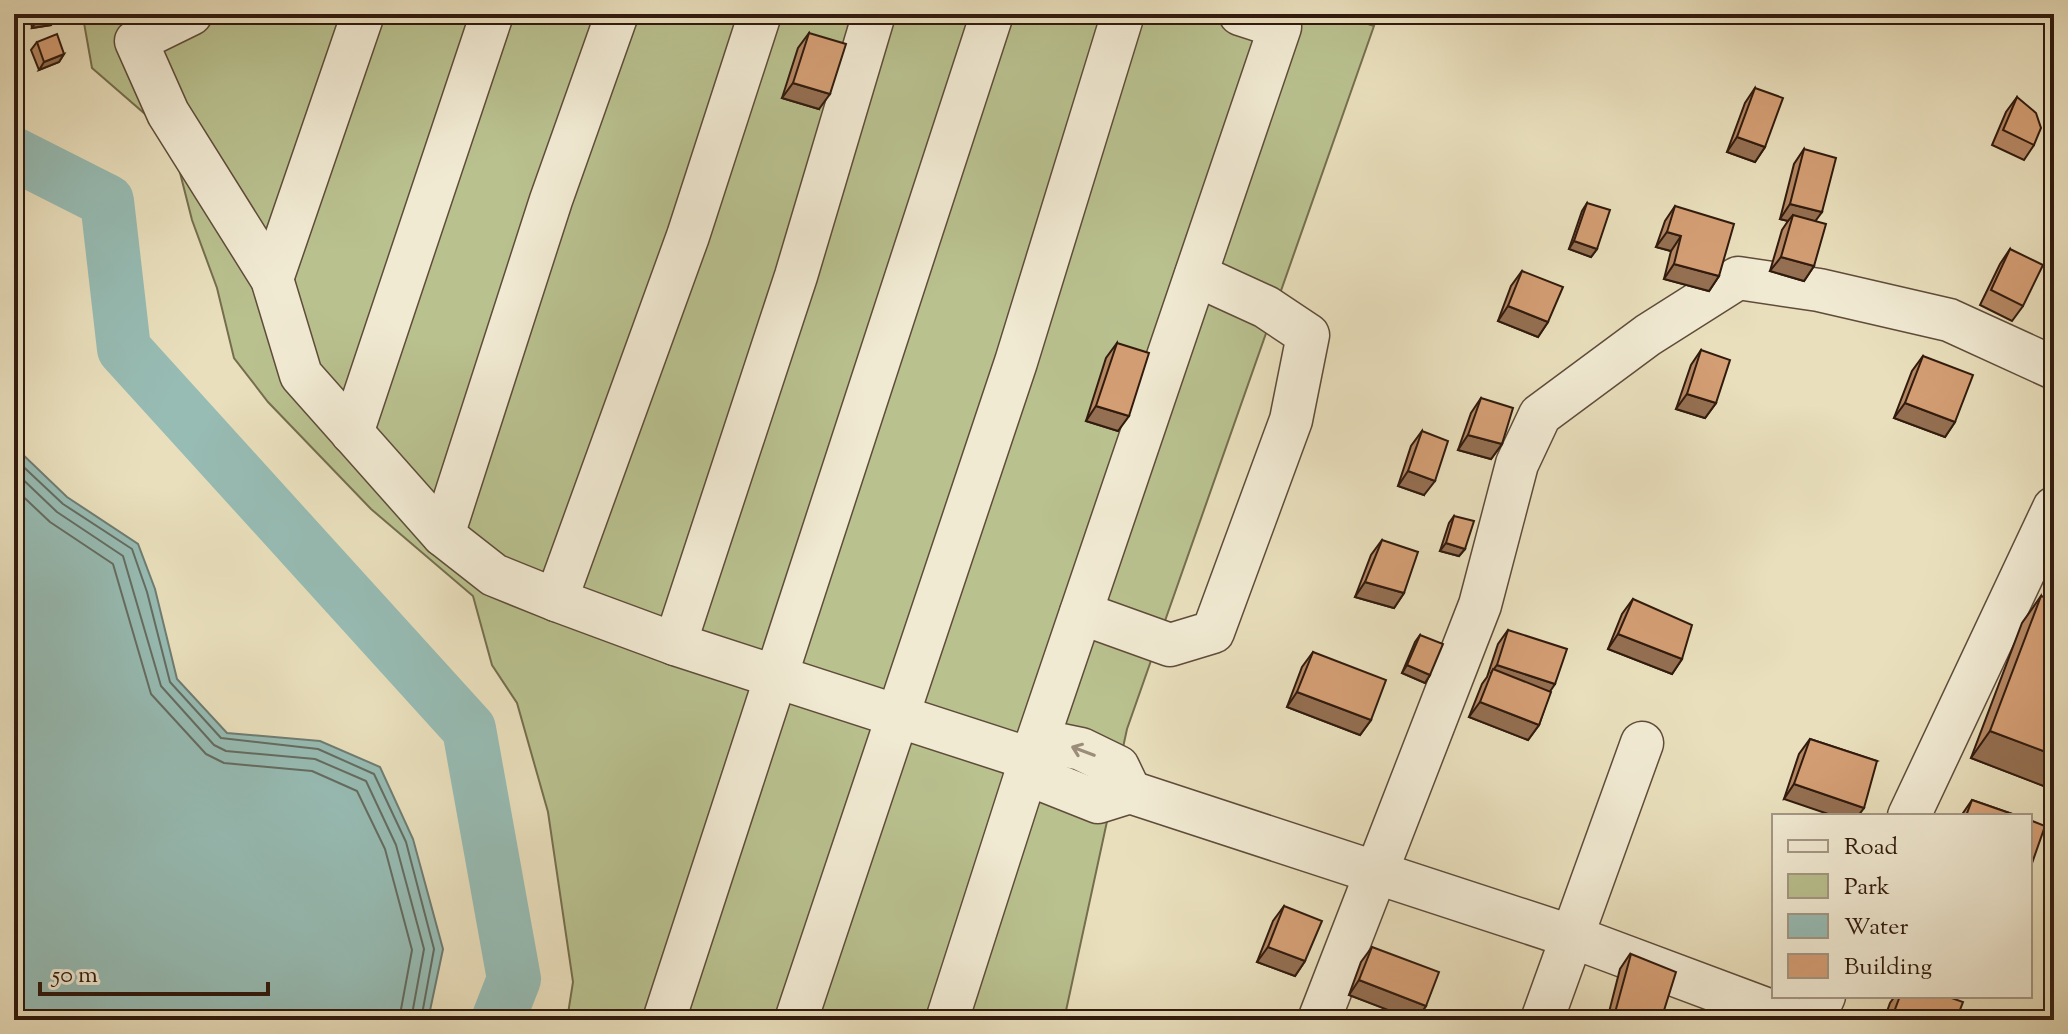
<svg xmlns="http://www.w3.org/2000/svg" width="2068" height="1034" font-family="'Sorts Mill Goudy',serif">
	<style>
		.green { fill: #b9c18f; stroke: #756e4e; stroke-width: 2 }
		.water { fill: #97bcb4; stroke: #6e7c72; stroke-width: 2 }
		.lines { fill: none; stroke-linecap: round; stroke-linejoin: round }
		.shore { stroke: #646c61; stroke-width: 2 }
		.river { stroke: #97bcb4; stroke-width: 54 }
		.minor-casing { stroke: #5f4c3a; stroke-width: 45 }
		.minor { stroke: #f1ead3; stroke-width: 42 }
		.wall { fill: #b68864; stroke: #311b0e; stroke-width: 2 }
		.shaded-wall { fill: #946f51; stroke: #311b0e; stroke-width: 2 }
		.building { fill: #d49e74; stroke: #311b0e; stroke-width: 2 }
		.oneway { stroke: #9b8d7a }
	</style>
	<rect width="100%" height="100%" fill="#e9dfbc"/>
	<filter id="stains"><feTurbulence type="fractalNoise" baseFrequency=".0025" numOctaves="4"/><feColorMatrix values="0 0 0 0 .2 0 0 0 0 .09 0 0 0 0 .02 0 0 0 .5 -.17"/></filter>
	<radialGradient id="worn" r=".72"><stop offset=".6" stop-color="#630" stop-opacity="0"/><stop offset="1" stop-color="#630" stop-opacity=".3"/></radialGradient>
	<path class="green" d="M89,14h1249l36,12 -247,703 -63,291h-497l6,-38 -25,-170 -31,-109 -25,-38 -19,-69 -102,-87 -103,-107 -34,-44 -17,-70 -25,-68 -16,-63 -31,-43 -53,-46 -8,-45z"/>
	<path class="water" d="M14,437l4,13 49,47 71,47 17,45 22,90 50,54 93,8 60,26 33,72 30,110 -15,71h-398l-16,-10z"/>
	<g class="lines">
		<g class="shore">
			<path d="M14,458l49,46 69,45 15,43 23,90 51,56 97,11 56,25 32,68 28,107 -13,71"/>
			<path d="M14,471l43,41 66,44 38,130 53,59 12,6 89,8 51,22 30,64 28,104 -13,71"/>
			<path d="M14,488l36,34 63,42 38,130 55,60 18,9 88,8 45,20 28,58 27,101 -13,70"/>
		</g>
		<path class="river" d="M14,154l93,47 17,148 345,380 45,250 -16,41"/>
		<g class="minor-casing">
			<g id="minor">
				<path d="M191,14l-55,27 32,72 104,166 29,96 142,160 51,40 62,25 119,44 346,112 14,21 63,25 32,-10 443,145 222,83"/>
				<path d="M272,279l91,-265"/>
				<path d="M352,433l140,-419"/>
				<path d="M443,535l108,-335 66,-186"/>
				<path d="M556,600l132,-364 72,-222"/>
				<path d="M1081,613l89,32 43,-13 78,-212 17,-85 -42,-28 -70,-32"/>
				<path d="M675,644l121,-368 78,-262"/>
				<path d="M1021,756l31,-13 29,6 37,18 12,25"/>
				<path d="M1909,816l145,-308"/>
				<path d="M664,1020l328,-1006"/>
				<path d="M796,1020l220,-658 107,-348"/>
				<path d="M947,1020l77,-240 256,-753 -40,-13"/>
				<path d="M1319,1020l161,-415 37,-141 23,-49 108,-80 90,-57 81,12 130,30 105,48"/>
				<path d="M1542,1020l100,-277"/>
				<path d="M1813,1020l11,-24"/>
			</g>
		</g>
		<use href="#minor" class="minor"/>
	</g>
	<g class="wall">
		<path d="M30,14h26l-5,11 -19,3z"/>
		<path d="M809,33l10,76 -37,-11 16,-50z"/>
		<path d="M37,42l27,12 -5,8 -20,8 -8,-20z"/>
		<path d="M1755,88l10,59 -10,15 -28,-10 18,-49z"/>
		<path d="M2017,97l17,48 -10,15 -32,-15 14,-33z"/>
		<path d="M1804,149l12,72 -2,45 -10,15 -34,-10 12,-41 6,-9 -8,-2 14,-55z"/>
		<path d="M1587,203l10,46 -6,8 -22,-8 13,-38z"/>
		<path d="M1675,206l44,70 -10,15 -45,-12 7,-28 -15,-4 9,-26z"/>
		<path d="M2010,249l13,57 -11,15 -32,-16 20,-41z"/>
		<path d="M1522,271l26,51 -10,15 -40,-16 13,-35z"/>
		<path d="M1117,343l1,88 -32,-10 20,-63z"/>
		<path d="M1701,350l15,53 -11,15 -29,-9 15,-44z"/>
		<path d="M1923,356l32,66 -10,15 -51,-19 18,-47z"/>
		<path d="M1481,398l21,46 -11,15 -33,-9 13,-37z"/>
		<path d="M1422,431l2,64 -26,-9 13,-40z"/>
		<path d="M1454,516l11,33 -6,7 -19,-5 9,-28z"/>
		<path d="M1382,540l22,53 -10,15 -39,-11 16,-42z"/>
		<path d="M2041,596l13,194 -83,-32 51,-135z"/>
		<path d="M1633,599l49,60 -10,15 -64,-25 14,-35z"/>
		<path d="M1508,630l42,62 -11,33 -11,15 -59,-23 13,-33 5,-7 11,-33z"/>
		<path d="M1420,635l10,40 -5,8 -23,-10 13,-31z"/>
		<path d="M1313,652l58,68 -11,15 -73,-28 15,-40z"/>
		<path d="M1810,739l67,22 -93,38 15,-45z"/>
		<path d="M1972,800l46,16h-57z"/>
		<path d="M1284,906l21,55 -10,15 -38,-14 16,-41z"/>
		<path d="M1372,947l54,59 -10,14 -67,-25 12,-33z"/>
		<path d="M1630,954l31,66h-54l13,-51z"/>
		<path d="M1895,996h51l10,24h-72l6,-17z"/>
	</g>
	<g class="shaded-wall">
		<path d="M57,18l-6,7 -19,3 5,-8z"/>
		<path d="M64,54l-5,8 -20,8 5,-8z"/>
		<path d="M793,83l37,11 -11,15 -37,-11z"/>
		<path d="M1737,137l28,10 -10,15 -28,-10z"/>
		<path d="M1790,204l32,8 -11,15 -18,-12 -5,6 -8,-2z"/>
		<path d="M1667,232l14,4 -10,15 -15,-4z"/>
		<path d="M1574,241l23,8 -6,8 -22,-8z"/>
		<path d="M1781,257l33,9 -10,15 -34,-10z"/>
		<path d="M1674,264l45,12 -10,15 -45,-12z"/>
		<path d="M1508,306l40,16 -10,15 -40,-16z"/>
		<path d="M1687,394l29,9 -11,15 -29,-9z"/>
		<path d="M1905,403l50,19 -10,15 -51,-19z"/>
		<path d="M1096,406l33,10 -11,15 -32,-10z"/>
		<path d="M1468,435l34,9 -11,15 -33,-9z"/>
		<path d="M1408,471l27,10 -11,14 -26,-9z"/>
		<path d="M1446,543l19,6 -6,7 -19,-5z"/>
		<path d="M1365,582l39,11 -10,15 -39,-11z"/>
		<path d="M1618,634l64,25 -10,15 -64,-25z"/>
		<path d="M1407,665l23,10 -5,8 -23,-10z"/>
		<path d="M1497,665l58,19 -10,15 -54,-26z"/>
		<path d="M1297,692l74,28 -11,15 -73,-28z"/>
		<path d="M1480,702l59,23 -11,15 -59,-23z"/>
		<path d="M1990,731l64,24v35l-83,-32z"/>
		<path d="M1794,784l70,24 -6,8h-24l-50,-17z"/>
		<path d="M1268,947l37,14 -10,15 -38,-14z"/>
		<path d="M1359,980l67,26 -10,14h-2l-65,-25z"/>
	</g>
	<g class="building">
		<path d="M36,14h20l1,4 -20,2z"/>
		<path d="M809,33l37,11 -16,50 -37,-11z"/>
		<path d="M57,34l7,20 -20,8 -7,-20z"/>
		<path d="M1755,88l28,10 -18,49 -28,-10z"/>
		<path d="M2017,97l19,16 5,15 -7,17 -31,-15z"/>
		<path d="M1804,149l32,9 -14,54 -32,-8z"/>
		<path d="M1587,203l23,7 -13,39 -23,-8z"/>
		<path d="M1675,206l59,18 -15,52 -45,-12 7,-28 -14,-4z"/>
		<path d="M1793,215l33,9 -12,42 -33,-9z"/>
		<path d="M2010,249l33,16 -20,41 -32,-16z"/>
		<path d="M1522,271l41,16 -15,35 -40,-16z"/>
		<path d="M1117,343l32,10 -20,63 -33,-10z"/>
		<path d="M1701,350l29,10 -14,43 -29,-9z"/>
		<path d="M1923,356l50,19 -18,47 -50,-19z"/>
		<path d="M1481,398l32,10 -11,36 -34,-9z"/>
		<path d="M1422,431l26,10 -13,40 -27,-10z"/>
		<path d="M1454,516l20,5 -9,28 -19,-6z"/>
		<path d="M1382,540l36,12 -14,41 -39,-11z"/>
		<path d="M2041,596l13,4v155l-64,-24z"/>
		<path d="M1633,599l59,26 -10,34 -64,-25z"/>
		<path d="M1508,630l59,19 -12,35 -58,-19z"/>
		<path d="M1420,635l23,9 -13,31 -23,-10z"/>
		<path d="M1313,652l73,28 -15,40 -74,-28z"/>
		<path d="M1493,669l58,23 -12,33 -59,-23z"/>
		<path d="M1810,739l67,22 -13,47 -70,-24z"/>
		<path d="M1972,800l46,16h-52z"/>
		<path d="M2030,820l15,6 -15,43z"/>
		<path d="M1284,906l38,15 -17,40 -37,-14z"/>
		<path d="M1372,947l67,25 -13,34 -67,-26z"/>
		<path d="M1631,954l45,18 -15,48h-48z"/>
		<path d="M1900,996h46l17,6 -7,18h-65z"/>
	</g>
	<defs><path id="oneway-shaft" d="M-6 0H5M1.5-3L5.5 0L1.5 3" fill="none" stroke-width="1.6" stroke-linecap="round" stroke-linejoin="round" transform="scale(2)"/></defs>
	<use class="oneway" href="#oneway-shaft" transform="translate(1083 751) rotate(-159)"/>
	<rect width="2068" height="1034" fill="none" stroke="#e9dfbc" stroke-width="48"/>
	<rect x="16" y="16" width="2036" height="1002" fill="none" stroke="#311b0e" stroke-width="4"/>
	<rect x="24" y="24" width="2020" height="986" fill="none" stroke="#311b0e" stroke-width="2"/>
	<rect x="1772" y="814" width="260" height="184" fill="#f1ead3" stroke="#a49784" stroke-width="2"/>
	<rect x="1788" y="840" width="40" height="12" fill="#f1ead3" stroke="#a49784" stroke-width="2"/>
	<text x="1844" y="854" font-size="24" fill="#311b0e">Road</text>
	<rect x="1788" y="874" width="40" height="24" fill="#b9c18f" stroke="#a49784" stroke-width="2"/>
	<text x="1844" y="894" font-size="24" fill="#311b0e">Park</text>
	<rect x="1788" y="914" width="40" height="24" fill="#97bcb4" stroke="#a49784" stroke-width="2"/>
	<text x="1844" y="934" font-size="24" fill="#311b0e">Water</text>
	<rect x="1788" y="954" width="40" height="24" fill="#d49e74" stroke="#a49784" stroke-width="2"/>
	<text x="1844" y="974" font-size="24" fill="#311b0e">Building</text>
	<path d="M40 982v12h228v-12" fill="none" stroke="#311b0e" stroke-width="4"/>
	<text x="52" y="982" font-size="24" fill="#311b0e" stroke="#f1ead3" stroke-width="6" paint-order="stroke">50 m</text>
	<rect width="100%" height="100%" filter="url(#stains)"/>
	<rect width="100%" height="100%" fill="url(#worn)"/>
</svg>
